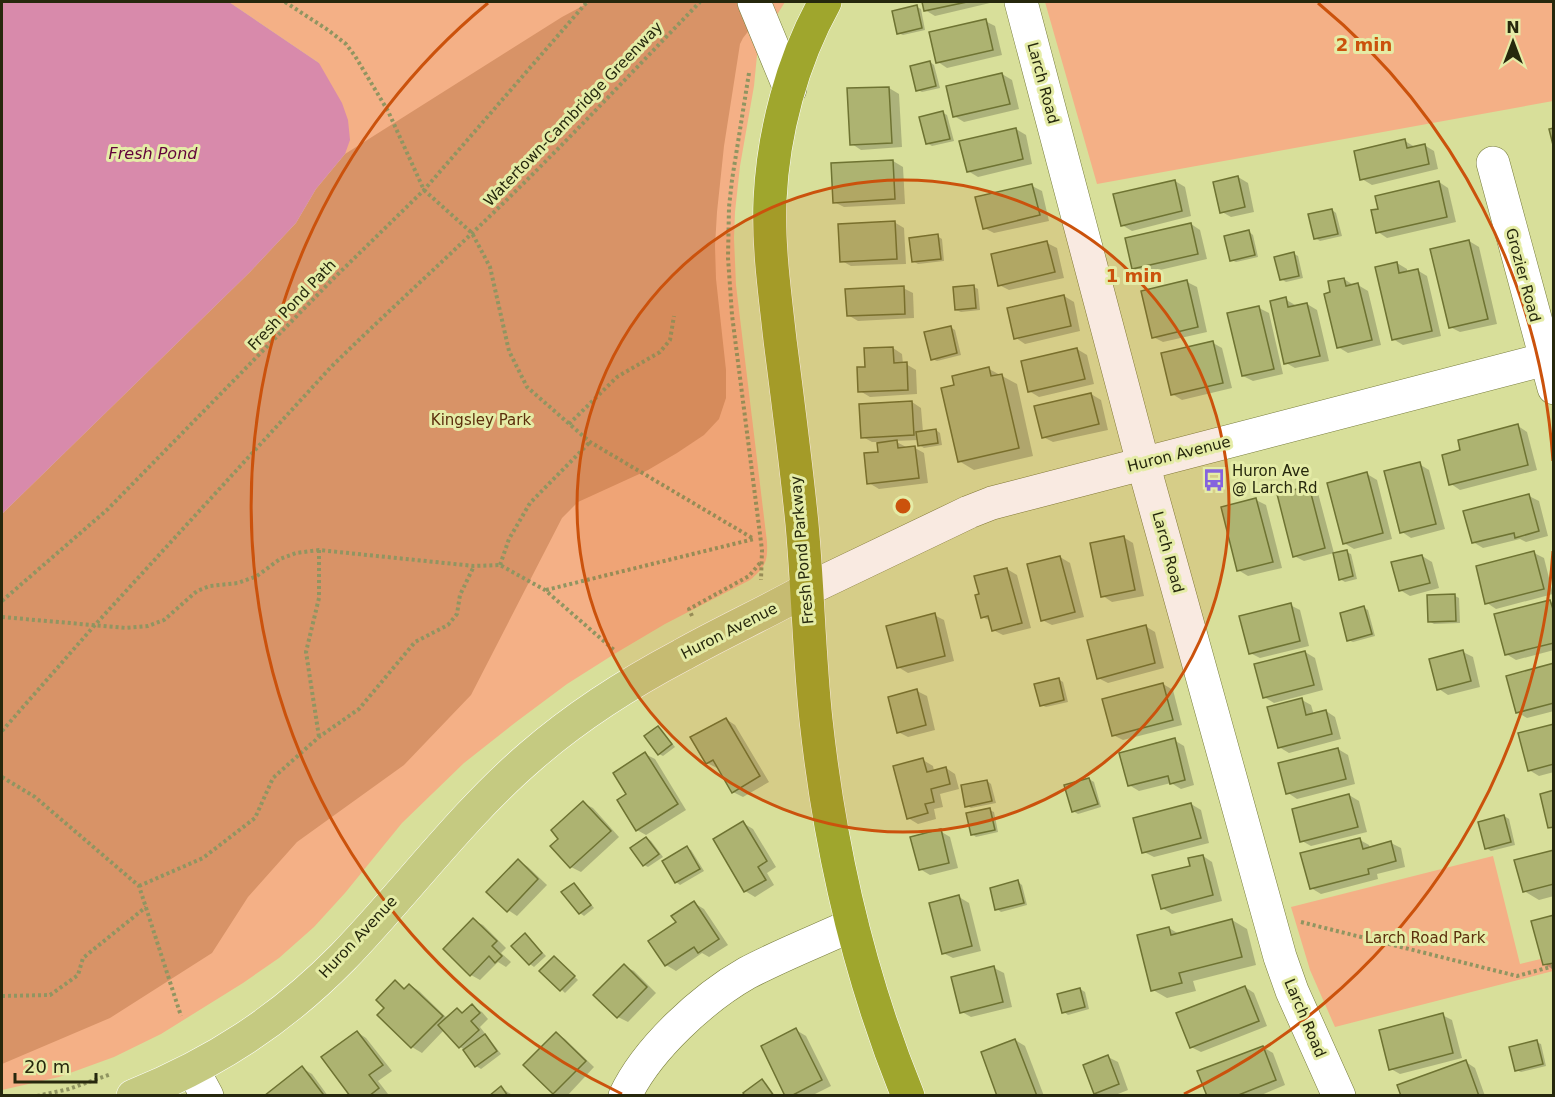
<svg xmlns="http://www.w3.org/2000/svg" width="1555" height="1097" font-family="'DejaVu Sans',sans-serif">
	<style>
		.green { fill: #f4b086 }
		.forest { fill: #d89367 }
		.water { fill: #d88aab }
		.shadow { fill: #0003 }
		.building { fill: #adb371; stroke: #6e7332; stroke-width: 1.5 }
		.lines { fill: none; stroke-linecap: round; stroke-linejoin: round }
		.minor-casing { stroke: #777c3b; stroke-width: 34 }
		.major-casing { stroke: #fff; stroke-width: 34 }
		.highway-casing { stroke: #fff; stroke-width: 34 }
		.path { stroke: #909561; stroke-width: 4; stroke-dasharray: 3 3; stroke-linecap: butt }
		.minor { stroke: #fff; stroke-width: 33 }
		.major { stroke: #c5ca81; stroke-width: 33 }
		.highway { stroke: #9fa62d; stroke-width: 33 }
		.ring { fill: none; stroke: #cb520c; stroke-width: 3 }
		.labels { text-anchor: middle; stroke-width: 6; stroke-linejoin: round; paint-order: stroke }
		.street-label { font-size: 15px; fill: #26280d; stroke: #e5eca7 }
		.park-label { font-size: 15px; fill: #5c2f0d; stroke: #e5eca7 }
		.poi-label { font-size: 15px; fill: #26280d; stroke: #e5eca7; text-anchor: start }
		.water-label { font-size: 16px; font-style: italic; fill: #62023a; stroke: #e5eca7 }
		.centre { fill: #cb520c; stroke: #e5eca7; stroke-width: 3 }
		.ring-label { font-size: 18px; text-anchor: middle; font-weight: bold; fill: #cb520c; stroke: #e5eca7; stroke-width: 6; stroke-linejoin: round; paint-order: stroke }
	</style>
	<rect width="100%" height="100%" fill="#d8df9a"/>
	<g class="green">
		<path d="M229,2h556l-27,43 -4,41 -14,80 -5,46 -1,26 2,47 31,257c1,20 -2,25 -17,38l-85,44 -49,29 -49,31 -51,38 -52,41 -62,60 -57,70 -31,34 -35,31 -36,25 -82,51 -47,23 -55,20 -57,13v-576l248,-242 46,-49 20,-34 29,-35 -26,-91z"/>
		<path d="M1045,2h508v99l-456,83z"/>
		<path d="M1493,856l27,108 33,-8v15l-218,56 -25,-57 -19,-63z"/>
	</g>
	<path class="forest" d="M590,2h181l-28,36 -3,6 -16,102 -7,66 -2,34 1,33 10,91v28l-7,21 -15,16 -27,18 -29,17 -70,32 -16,16 -91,177 -67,70 -107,77 -49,55 -36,56 -102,65 -108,46v-550l248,-242 46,-49 20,-34 29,-35 217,-137z"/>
	<path class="water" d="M2,2h227l90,61 23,40 6,17 2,20 -5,14 -29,35 -20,34 -46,49 -248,242z"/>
	<g class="shadow">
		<path d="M923,2h66l1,1 -55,13 -10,-6z"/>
		<path d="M917,7l4,2 4,21 -22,5 -5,-2z"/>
		<path d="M985,21l10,5 7,29 -55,13 -9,-6z"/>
		<path d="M930,62l4,3 6,23 -18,4 -4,-2z"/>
		<path d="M1002,74l10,6 7,29 -55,13 -10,-6z"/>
		<path d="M889,88l10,6 3,53 -41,3 -9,-6z"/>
		<path d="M943,113l4,2 7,26 -22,5 -5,-3z"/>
		<path d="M1016,129l10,6 6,29 -54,13 -10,-6z"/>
		<path d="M1405,141l10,6 9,-2 10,6 4,18 -66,16 -10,-6z"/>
		<path d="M893,161l10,6 2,37 -61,3 -10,-5z"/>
		<path d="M1238,177l10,6 6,29 -23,5 -9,-5z"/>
		<path d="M1175,181l10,6 6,29 -59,15 -10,-6z"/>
		<path d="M1439,182l9,6 8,34 -69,16 -9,-6z"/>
		<path d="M1032,186l10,5 7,30 -55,12 -10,-5z"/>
		<path d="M1332,210l4,3 6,23 -22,5 -5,-3z"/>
		<path d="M894,222l10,6 2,36 -55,2 -9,-5z"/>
		<path d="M1191,224l9,6 7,29 -64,15 -10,-6z"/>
		<path d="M1249,232l4,3 5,22 -22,5 -5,-2z"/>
		<path d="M937,236l5,3 2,22 -26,3 -5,-3z"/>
		<path d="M1469,241l10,6 18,77 -37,8 -10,-5z"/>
		<path d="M1047,243l10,5 7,30 -55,12 -10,-5z"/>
		<path d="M1294,254l4,2 5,22 -17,4 -5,-3z"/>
		<path d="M1397,263l10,6v4l10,-3 10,6 14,60 -38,9 -10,-6z"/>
		<path d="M1344,279l11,7 3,-1 10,6 13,54 -33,8 -10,-6 -6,-54z"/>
		<path d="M1187,282l10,5 10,45 -44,10 -10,-5z"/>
		<path d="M974,287l4,2 2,21 -19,2 -5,-2z"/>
		<path d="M903,288l10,5 1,25 -56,3 -10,-6z"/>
		<path d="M1064,296l10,6 6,29 -55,13 -9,-6z"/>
		<path d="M1285,299l10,6 1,2 11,-3 10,6 12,51 -34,7 -9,-5z"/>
		<path d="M1259,308l10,5 14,61 -30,7 -10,-5z"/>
		<path d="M950,327l5,3 6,25 -24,6 -5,-2z"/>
		<path d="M1213,343l9,5 10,40 -50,12 -10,-6z"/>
		<path d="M893,348l9,6 1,10h3l10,6 1,24 -47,3 -10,-6 6,-23z"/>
		<path d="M1077,349l10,6 7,29 -55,13 -10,-6z"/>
		<path d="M989,369l28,15 16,72 -59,14 -15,-9 -3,-75z"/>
		<path d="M1091,394l10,6 7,30 -55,12 -10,-5z"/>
		<path d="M912,402l9,6 2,24 13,-2 4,3 2,12 -18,3 -5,-3v-5l-24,1 11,6 9,1 9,5 4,30 -49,6 -10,-6 11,-30 -2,-11h-6l-9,-5z"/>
		<path d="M1518,426l9,6 10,38 -77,20 -9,-6 11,-33z"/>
		<path d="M1419,464l10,6 16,59 -34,9 -9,-6z"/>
		<path d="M1367,474l10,6 15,59 -38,10 -10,-6z"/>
		<path d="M1309,488l9,5 16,60 -30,8 -10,-5z"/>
		<path d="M1529,496l10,5 9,35 -22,6 -6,-3 -37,9 -10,-6z"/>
		<path d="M1256,500l10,5 16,63 -34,8 -10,-6z"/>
		<path d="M1123,537l10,6 11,53 -32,6 -9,-6z"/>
		<path d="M1346,552l5,2 6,25 -12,3 -5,-3z"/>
		<path d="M1534,553l10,5 9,36 -57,15 -9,-6z"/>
		<path d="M1422,556l10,6 7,26 -29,8 -10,-6z"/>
		<path d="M1060,557l10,6 14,54 -32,8 -10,-5z"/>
		<path d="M1007,569l10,6 14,53 -28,7 -10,-5 -2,-9 -9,-4z"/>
		<path d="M1455,596l4,2 1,25 -26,1 -5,-3z"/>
		<path d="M1550,602l4,2v46l-38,10 -10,-6z"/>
		<path d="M1290,605l10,5 9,36 -49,12 -10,-5z"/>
		<path d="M1364,608l4,2 7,26 -22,6 -5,-2z"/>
		<path d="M934,615l10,5 10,41 -46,12 -10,-6z"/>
		<path d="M1145,626l10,6 9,36 -56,15 -10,-5z"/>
		<path d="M1305,652l10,6 8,32 -49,13 -10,-6z"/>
		<path d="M1463,652l10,5 7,30 -32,8 -9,-6z"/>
		<path d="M1554,665v46l-27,7 -10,-6z"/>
		<path d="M1058,679l5,3 5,20 -22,5 -5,-2z"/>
		<path d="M1163,684l10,6 9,35 -59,15 -10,-5z"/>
		<path d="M917,691l10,5 8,34 -27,7 -10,-5z"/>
		<path d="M1302,700l9,5 3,10 12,-4 9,6 6,22 -52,14 -10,-6z"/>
		<path d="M726,719l9,6 34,57 -26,15 -10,-5 -14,-25 -2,1 -10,-5z"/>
		<path d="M1554,725v47l-15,4 -10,-6z"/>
		<path d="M658,728l4,2 13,17 -12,9 -4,-2z"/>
		<path d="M1174,740l10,6 10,39 -13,4 -10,-6 -32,8 -10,-6z"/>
		<path d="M1338,749l10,6 7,29 -58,15 -9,-6z"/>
		<path d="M645,754l10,5 31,51 -40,25 -9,-5 -9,-36z"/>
		<path d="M923,760l10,6 1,5 12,-3 9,6 4,15 -19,5 3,13 -9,2 2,10 -18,5 -10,-6z"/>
		<path d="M1089,779l5,3 7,25 -23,7 -5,-3z"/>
		<path d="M987,781l4,3 5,19 -25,5 -4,-2z"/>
		<path d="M1349,795l10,6 8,31 -56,14 -9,-5z"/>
		<path d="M583,803l10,5 26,29 -38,35 -10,-5 -11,-28z"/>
		<path d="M1191,804l10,6 8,33 -55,14 -10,-5z"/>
		<path d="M989,810l5,2 4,20 -22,5 -4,-3z"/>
		<path d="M1504,816l5,3 6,26 -24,6 -5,-3z"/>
		<path d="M743,823l10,6 23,38 -9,6 7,12 -19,12 -10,-6z"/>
		<path d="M940,831l10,6 8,31 -28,7 -10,-6z"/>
		<path d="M647,838l4,3 12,16 -15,10 -4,-2z"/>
		<path d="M1360,840l9,5 1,3 21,-5 10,5 4,19 -28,7 1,5 -57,15 -10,-6z"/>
		<path d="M687,848l4,2 13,21 -24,14 -4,-3z"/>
		<path d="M1554,852v44l-15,4 -15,-9z"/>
		<path d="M1203,856l9,6 10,39 -50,13 -10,-6 30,-41z"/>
		<path d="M519,861l9,6 19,18 -30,31 -9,-6z"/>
		<path d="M1018,882l4,3 5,20 -26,7 -4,-3z"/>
		<path d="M574,884l4,3 16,21 -10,8 -4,-3z"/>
		<path d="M959,897l10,6 12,48 -28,7 -10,-5z"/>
		<path d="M694,903l10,6 24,36 -19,12 -7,-4 -26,18 -10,-6 12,-42z"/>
		<path d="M1554,916v54l-10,-6z"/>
		<path d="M473,920l10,5 23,23 -5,5 10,9 -5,5 -8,-5 -18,18 -9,-5z"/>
		<path d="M1232,920l15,9 9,36 -63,16 3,10 -29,7 -14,-8 16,-62 10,6z"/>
		<path d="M525,935l4,3 17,18 -12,11 -4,-3z"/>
		<path d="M558,960l20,20 -13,13 -23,-22z"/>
		<path d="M624,966l10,5 22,22 -28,29 -10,-5z"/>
		<path d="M994,968l10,5 8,34 -41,10 -9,-5z"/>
		<path d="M395,982l11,7 4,-4 9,6 29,28 9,-9 7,4 8,-8 10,6 6,7 -8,8 21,27 -20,15 -5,-3 -11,-16 -5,-3 -16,-17 -22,23 -10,-6 -32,-32 6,-7z"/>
		<path d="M1245,987l9,6 13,33 -66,26 -10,-5z"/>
		<path d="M1080,989l5,3 4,17 -21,6 -4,-3z"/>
		<path d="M1442,1015l10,5 10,38 -62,16 -9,-5z"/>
		<path d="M796,1030l10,6 25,50 -20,10h-24z"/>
		<path d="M357,1032l9,6 26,33 -14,10 10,13 -2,2h-34z"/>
		<path d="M556,1033l9,6 29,28 -27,29h-9l-4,-3 -29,-28z"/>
		<path d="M1015,1040l10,6 19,50h-45z"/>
		<path d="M1536,1042l5,2 5,22 -25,6 -5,-2z"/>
		<path d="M1263,1047l10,6 12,32 -26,11h-50z"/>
		<path d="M1108,1057l10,5 10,28 -15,6h-13l-5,-3z"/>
		<path d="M1466,1062l9,6 10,28h-83z"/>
		<path d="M302,1068l10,6 16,22h-62z"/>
		<path d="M762,1081l4,2 9,13h-28z"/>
		<path d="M501,1088l10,6 1,2h-20z"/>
	</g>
	<g class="building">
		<path d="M922,2h45l-43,9z"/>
		<path d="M917,5l5,23 -25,6 -5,-23z"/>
		<path d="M986,19l7,31 -57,13 -7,-31z"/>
		<path d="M930,61l6,25 -20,5 -6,-25z"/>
		<path d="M1002,73l8,31 -57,13 -7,-31z"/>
		<path d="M889,87l3,56 -42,2 -3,-57z"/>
		<path d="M943,111l7,28 -24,5 -7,-27z"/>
		<path d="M1016,128l7,31 -56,13 -8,-31z"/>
		<path d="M1554,128v21l-5,-20z"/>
		<path d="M1405,139l2,9 18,-4 4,20 -69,16 -6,-29z"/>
		<path d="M893,160l2,39 -62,4 -2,-40z"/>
		<path d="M1238,176l7,31 -25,6 -7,-31z"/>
		<path d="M1175,180l7,31 -61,15 -8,-32z"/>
		<path d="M1439,181l8,36 -71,16 -5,-23 7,-1 -3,-13z"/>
		<path d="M1032,184l8,31 -57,14 -8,-32z"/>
		<path d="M1332,209l6,25 -24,5 -6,-25z"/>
		<path d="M895,221l2,38 -57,3 -2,-38z"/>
		<path d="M1191,223l7,31 -66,15 -7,-31z"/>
		<path d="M1249,230l6,25 -25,6 -6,-25z"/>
		<path d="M938,234l3,25 -29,3 -3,-24z"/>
		<path d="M1469,240l19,79 -39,9 -19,-79z"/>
		<path d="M1047,241l8,31 -57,14 -7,-32z"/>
		<path d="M1294,252l5,24 -19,4 -6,-23z"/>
		<path d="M1397,262l2,11 19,-4 14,62 -40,9 -17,-73z"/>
		<path d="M1344,278l2,8 12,-3 14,57 -35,8 -13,-54 6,-2 -2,-11z"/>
		<path d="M1187,280l11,47 -46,11 -11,-47z"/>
		<path d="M974,285l2,23 -21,2 -2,-23z"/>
		<path d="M904,286l1,28 -58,2 -2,-27z"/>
		<path d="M1064,295l7,31 -57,13 -7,-31z"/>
		<path d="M1286,297l2,10 19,-4 13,53 -36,8 -14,-63z"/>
		<path d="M1259,306l15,63 -32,7 -15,-63z"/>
		<path d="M951,326l6,27 -26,7 -7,-28z"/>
		<path d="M1213,341l10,42 -52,12 -10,-42z"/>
		<path d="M893,347l1,16 13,-1 1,28 -50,2 -1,-25h8l-1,-19z"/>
		<path d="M1077,348l8,31 -57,13 -7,-31z"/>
		<path d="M989,367l2,9 11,-2 17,74 -61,14 -17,-74 13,-3 -2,-9z"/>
		<path d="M1091,393l8,31 -57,14 -8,-32z"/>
		<path d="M912,401l2,34 -53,3 -2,-34z"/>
		<path d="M1518,424l10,41 -79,20 -7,-30 18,-5 -2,-10z"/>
		<path d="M936,429l2,14 -20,3 -2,-14z"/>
		<path d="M897,440l1,8 17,-2 4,32 -52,6 -3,-31 14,-1 -1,-9z"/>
		<path d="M1420,462l16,62 -36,9 -16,-62z"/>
		<path d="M1367,472l16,61 -40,11 -16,-61z"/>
		<path d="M1309,486l16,62 -32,9 -16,-63z"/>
		<path d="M1529,494l10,37 -24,7 -1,-5 -42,10 -9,-32z"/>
		<path d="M1256,498l17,64 -36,9 -16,-64z"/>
		<path d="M1124,536l11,54 -34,7 -11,-54z"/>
		<path d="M1347,550l6,26 -14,4 -6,-27z"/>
		<path d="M1534,551l10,38 -59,15 -9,-38z"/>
		<path d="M1422,555l8,28 -31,8 -8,-29z"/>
		<path d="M1060,556l15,56 -34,9 -14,-57z"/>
		<path d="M1007,568l15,55 -30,8 -4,-15 -7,2 -6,-23 4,-1 -5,-18z"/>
		<path d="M1455,594l1,27 -28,1 -1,-27z"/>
		<path d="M1550,600l4,12v31l-49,12 -11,-41z"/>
		<path d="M1291,603l9,38 -51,13 -10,-38z"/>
		<path d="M1364,606l8,28 -25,7 -7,-28z"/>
		<path d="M935,613l10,43 -48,12 -11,-42z"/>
		<path d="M1146,625l9,38 -58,16 -10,-39z"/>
		<path d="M1463,650l8,31 -34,9 -8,-31z"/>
		<path d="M1305,651l9,34 -51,13 -9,-34z"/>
		<path d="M1554,663v40l-38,10 -10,-37z"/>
		<path d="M1059,678l5,22 -24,6 -6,-22z"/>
		<path d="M1163,683l10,37 -61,16 -10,-37z"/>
		<path d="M917,689l9,36 -29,8 -9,-36z"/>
		<path d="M1302,698l4,17 20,-5 6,24 -54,14 -11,-41z"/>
		<path d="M726,718l34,58 -28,17 -19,-33 -7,4 -16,-27z"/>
		<path d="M1554,724v40l-26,7 -10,-38z"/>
		<path d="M658,726l14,18 -14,11 -14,-19z"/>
		<path d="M1175,738l10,42 -15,4 -2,-8 -40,10 -9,-33z"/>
		<path d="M1338,748l8,31 -60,15 -8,-31z"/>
		<path d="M645,752l33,52 -42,27 -19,-31 9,-6 -13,-21z"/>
		<path d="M923,758l4,14 19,-5 4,17 -19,5 3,13 -9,2 3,9 -21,6 -14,-53z"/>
		<path d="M1089,778l9,26 -26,8 -8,-27z"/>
		<path d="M987,780l5,21 -27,6 -4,-22z"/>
		<path d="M1554,790v37l-6,1 -8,-34z"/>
		<path d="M1349,794l9,33 -58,15 -8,-33z"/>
		<path d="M583,801l28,30 -41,37 -20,-22 8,-7 -7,-9z"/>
		<path d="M1191,803l10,35 -59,15 -9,-35z"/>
		<path d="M990,808l5,22 -24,5 -5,-22z"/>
		<path d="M1504,815l7,27 -26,7 -7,-27z"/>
		<path d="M743,821l24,40 -9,6 8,13 -22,12 -31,-53z"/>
		<path d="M941,829l8,34 -30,7 -9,-33z"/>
		<path d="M646,837l13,17 -16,12 -13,-18z"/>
		<path d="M1360,838l3,11 28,-8 5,20 -28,8 1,5 -59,15 -10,-36z"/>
		<path d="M687,846l13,23 -25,14 -13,-22z"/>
		<path d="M1554,850v34l-31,8 -9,-32z"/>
		<path d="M1203,855l10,40 -52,14 -9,-34 38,-9 -2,-8z"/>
		<path d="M518,859l20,20 -31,33 -21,-20z"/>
		<path d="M1018,880l6,23 -29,7 -5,-22z"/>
		<path d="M574,883l17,22 -12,9 -18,-22z"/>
		<path d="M959,895l13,51 -30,8 -13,-51z"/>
		<path d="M694,901l25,38 -21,14 -4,-6 -29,19 -17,-25 28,-19 -5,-6z"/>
		<path d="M1554,915v48l-11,2 -12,-44z"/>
		<path d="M473,918l24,23 -5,5 10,10 -7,7 -6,-7 -19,20 -27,-27z"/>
		<path d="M1232,919l10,38 -63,16 3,10 -31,8 -14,-56 32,-8 2,8z"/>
		<path d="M525,933l17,20 -13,12 -18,-19z"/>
		<path d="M554,956l21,20 -15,15 -21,-20z"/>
		<path d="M624,964l23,23 -30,31 -24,-23z"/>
		<path d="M994,966l9,36 -43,11 -9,-36z"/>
		<path d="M395,980l9,9 5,-5 34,32 -32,32 -34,-33 7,-7 -8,-8z"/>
		<path d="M1245,986l14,35 -69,27 -14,-35z"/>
		<path d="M1080,988l5,19 -23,6 -5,-19z"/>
		<path d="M472,1004l8,9 -9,8 8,9 -20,18 -21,-23 19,-17 5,5z"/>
		<path d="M1443,1013l10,40 -64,17 -10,-40z"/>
		<path d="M796,1028l26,52 -31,16h-6l-24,-50z"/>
		<path d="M357,1031l26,34 -14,10 10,13 -10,8h-19l-29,-39z"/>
		<path d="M556,1032l30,29 -33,33 -30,-29z"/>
		<path d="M485,1034l12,17 -22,16 -12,-17z"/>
		<path d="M1015,1039l22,57h-40l-16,-44z"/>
		<path d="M1537,1040l6,24 -28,7 -6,-24z"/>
		<path d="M1263,1046l13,34 -40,16h-29l-10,-25z"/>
		<path d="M1108,1055l11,29 -25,10 -11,-29z"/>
		<path d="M1466,1060l13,36h-78l-4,-11z"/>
		<path d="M302,1066l21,28 -2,2h-57z"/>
		<path d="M762,1079l12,17h-29l-2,-3z"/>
		<path d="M501,1086l7,10h-19z"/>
	</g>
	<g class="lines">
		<g class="minor-casing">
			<g id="minor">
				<path d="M754,2l36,87"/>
				<path d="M1021,2l122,461 137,494 12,34 47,105"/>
				<path d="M1493,163l61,225"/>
				<path d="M806,590l163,-78 23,-9 562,-146"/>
				<path d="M193,1070l14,26"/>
				<path d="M625,1096c22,-47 78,-98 122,-123 34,-18 70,-32 105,-48"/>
			</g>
		</g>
		<g class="major-casing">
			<path id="major" d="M133,1096c82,-33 148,-76 210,-139 64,-66 118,-141 188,-201 46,-40 98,-73 151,-101 41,-23 83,-42 124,-65"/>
		</g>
		<g class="highway-casing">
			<path id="highway" d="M825,2c-33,59 -52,131 -55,198 -2,47 5,94 10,140 8,62 16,123 22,184 6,66 7,131 14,196 14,129 43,256 92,376"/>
		</g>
		<g class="path">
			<path d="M285,2l43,28 18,14 9,12 33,55 36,79 48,43 18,34 19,84 18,36 63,55 164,97"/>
			<path d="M749,73l-17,107 -3,27 -1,51 4,57 30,235 -1,30"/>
			<path d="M569,424l48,-47 43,-25 10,-12 4,-24"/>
			<path d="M319,550v48l-13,54 13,85"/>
			<path d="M500,565l9,-26 21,-36 60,-61"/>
			<path d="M546,590l208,-51"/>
			<path d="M2,601l106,-92 226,-231 90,-88 163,-188"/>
			<path d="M692,616l-3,-7 60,-33 11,-13"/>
			<path d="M2,617l124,11 22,-2 16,-6 33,-29 13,-5 28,-3 19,-7 23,-17 16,-6 23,-3 155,16 26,-1 45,25 69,60"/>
			<path d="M2,731l92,-105 237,-259c52,-51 106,-100 158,-150 73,-70 141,-143 211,-215"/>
			<path d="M2,777l33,20 104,89 42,130"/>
			<path d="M139,886l64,-28 52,-40 18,-40 46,-41 40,-28 56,-67 33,-17 9,-11 3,-19 14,-29"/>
			<path d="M1301,922l216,54 37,-10"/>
			<path d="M2,996l48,-1 28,-20 5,-17 63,-51"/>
			<path d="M37,1096l32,-7 42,-15"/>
		</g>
		<use href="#minor" class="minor"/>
		<use href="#major" class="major"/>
		<use href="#highway" class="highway"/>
	</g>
	<circle cx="903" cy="506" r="326" fill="#cb520c" fill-opacity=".12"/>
	<g class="ring">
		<circle cx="903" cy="506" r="326"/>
		<path d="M1553 551A652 652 0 0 1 1184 1094M622 1094A652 652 0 0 1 488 3M1318 3A652 652 0 0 1 1553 461"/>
	</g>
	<defs>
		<g id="bus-bare" transform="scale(1.8)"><path d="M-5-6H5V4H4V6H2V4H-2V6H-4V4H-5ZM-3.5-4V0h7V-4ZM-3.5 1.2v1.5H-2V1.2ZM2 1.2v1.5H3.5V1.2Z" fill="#8563de" stroke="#e5eca7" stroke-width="2.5" paint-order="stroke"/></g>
	</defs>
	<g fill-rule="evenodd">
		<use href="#bus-bare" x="1214" y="480"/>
	</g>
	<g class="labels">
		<g class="street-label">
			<text transform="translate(1043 83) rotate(75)" y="5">Larch Road</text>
			<text transform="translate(573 114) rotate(-46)" y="5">Watertown-Cambridge Greenway</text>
			<text transform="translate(1523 275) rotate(75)" y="5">Grozier Road</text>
			<text transform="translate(292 305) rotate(-46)" y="5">Fresh Pond Path</text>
			<text transform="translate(1179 454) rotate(-14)" y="5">Huron Avenue</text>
			<text transform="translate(802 550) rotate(-95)" y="5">Fresh Pond Parkway</text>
			<text transform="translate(1168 552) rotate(75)" y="5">Larch Road</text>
			<text transform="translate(729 631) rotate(-27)" y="5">Huron Avenue</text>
			<text transform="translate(358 937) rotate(-47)" y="5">Huron Avenue</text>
			<text transform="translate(1305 1018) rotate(67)" y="5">Larch Road</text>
		</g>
		<g class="park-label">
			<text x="481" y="425">Kingsley Park</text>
			<text x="1425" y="943">Larch Road Park</text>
		</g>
		<g class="poi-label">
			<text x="1232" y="476">Huron Ave<tspan x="1232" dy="17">@ Larch Rd</tspan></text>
		</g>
		<g class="water-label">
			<text x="153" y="159">Fresh Pond</text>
		</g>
	</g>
	<circle cx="903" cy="506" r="9" class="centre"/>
	<g class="ring-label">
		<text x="1364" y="51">2 min</text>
		<text x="1134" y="282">1 min</text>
	</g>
	<rect width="1555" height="1097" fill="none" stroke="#26280d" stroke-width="6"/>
	<g transform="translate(1513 42)" stroke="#e5eca7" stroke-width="4.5" paint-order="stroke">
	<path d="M0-4.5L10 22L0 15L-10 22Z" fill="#26280d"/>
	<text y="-9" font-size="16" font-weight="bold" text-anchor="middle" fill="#26280d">N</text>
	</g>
	<path d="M15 1073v9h81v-9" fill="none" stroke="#26280d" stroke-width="3"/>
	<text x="24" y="1073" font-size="18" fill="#26280d" stroke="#e5eca7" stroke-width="4.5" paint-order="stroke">20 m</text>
</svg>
